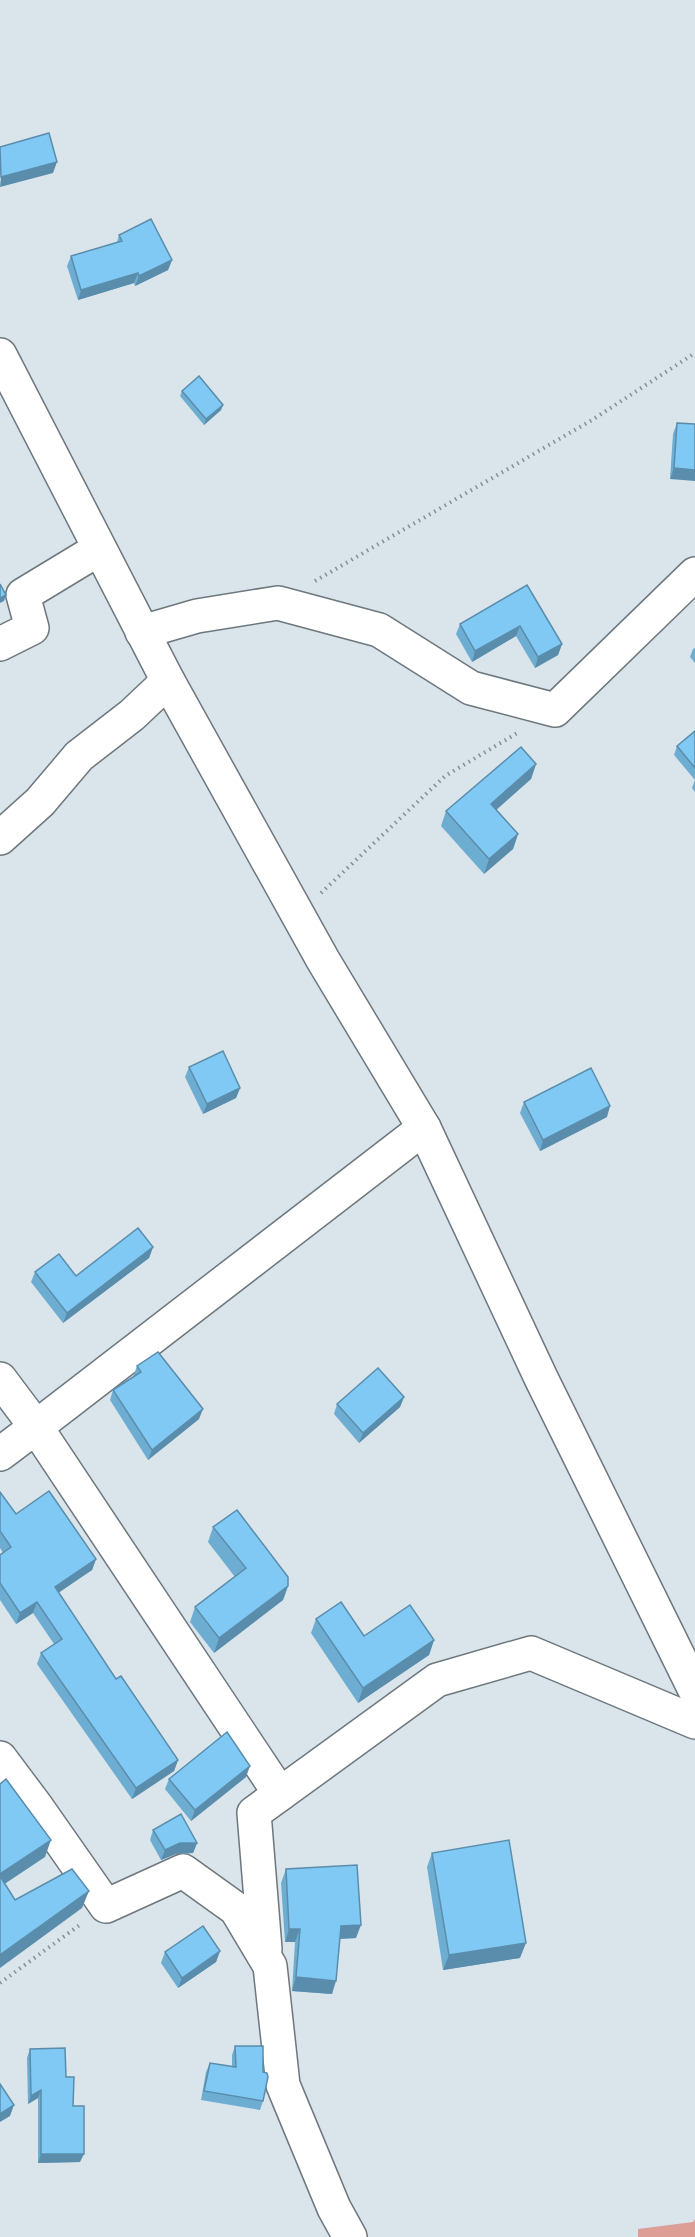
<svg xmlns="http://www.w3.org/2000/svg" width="695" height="2237" font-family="Quicksand,sans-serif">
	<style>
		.green { fill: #dd9e96 }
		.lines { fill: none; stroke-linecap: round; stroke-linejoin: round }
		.minor-casing { stroke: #6d777d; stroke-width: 36 }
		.major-casing { stroke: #6d777d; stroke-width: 36 }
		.path { stroke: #878f94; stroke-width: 4; stroke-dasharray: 1.5 4.5; stroke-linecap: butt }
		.minor { stroke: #fff; stroke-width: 33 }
		.major { stroke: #fff; stroke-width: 33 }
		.wall { fill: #6eadd2 }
		.shaded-wall { fill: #5a8dab }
		.building { fill: #80c9f4; stroke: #5a8dab; stroke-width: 1.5 }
	</style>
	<rect width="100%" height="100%" fill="#d9e4eb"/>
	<path class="green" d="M695,2219v18h-57v-8l55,-7z"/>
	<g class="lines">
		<g class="minor-casing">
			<g id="minor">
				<path d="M142,632l55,-16 81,-13 101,27 92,58 84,22 140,-136"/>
				<path d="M0,644l32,-16 -9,-33 76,-46"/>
				<path d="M0,838l40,-36 39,-46 53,-41 36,-34"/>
				<path d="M0,1379l36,48 -36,27"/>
				<path d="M0,1758l36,48 70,100 77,-35 53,38 34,57 13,119 51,123 16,29"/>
				<path d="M280,1794l-244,-367 388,-299"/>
				<path d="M265,1949l-11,-136 183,-133 94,-27 164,69"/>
			</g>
		</g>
		<g class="major-casing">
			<path id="major" d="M0,355l168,326 155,279 101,168 117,250 154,312"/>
		</g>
		<g class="path">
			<path d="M315,581l277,-161 103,-67"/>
			<path d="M321,893l124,-117 74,-44"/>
			<path d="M0,1983l81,-59"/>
		</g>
		<use href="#minor" class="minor"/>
		<use href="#major" class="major"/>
	</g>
	<g class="wall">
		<path d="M119,235l53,25 -4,10 -33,16 -1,-3 -56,17 -11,-34 4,-10 46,-14z"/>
		<path d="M182,391l41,14 -2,5 -17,15 -24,-29z"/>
		<path d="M677,423l18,1 -25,55 3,-45z"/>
		<path d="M527,585l35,59 -4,11 -23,13 -19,-32 -44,26 -16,-28 4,-10z"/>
		<path d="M695,648v15l-5,-6 3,-8z"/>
		<path d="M695,731v49l-21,-25 3,-9z"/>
		<path d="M536,764l-5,15 -35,30 22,25 -5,15 -29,25 -43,-48 5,-15z"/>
		<path d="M695,780v12l-3,-4z"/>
		<path d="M189,1067l51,21 -4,10 -33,16 -18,-37z"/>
		<path d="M524,1102l83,15 -67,34 -20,-38z"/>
		<path d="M153,1247l-4,11 -86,65 -32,-41 4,-10 41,4z"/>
		<path d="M137,1366l62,53 -51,41 -38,-60 3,-10 20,-13z"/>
		<path d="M404,1397l-4,10 -41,36 -25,-29 3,-10z"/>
		<path d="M0,1492l16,22 80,45 -4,11 -34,22 58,87 62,81 -4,11 -42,28 -95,-135 4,-11 13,-9 -21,-31 -17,11 -16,-24v-45l3,-2 -3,-5z"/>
		<path d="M213,1527l75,59 -5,14 -69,53 -24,-31 5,-15 40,-30 -27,-35z"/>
		<path d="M316,1619l48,17 70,4 -5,15 -71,48 -47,-70z"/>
		<path d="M246,1777l-55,44 -26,-32 4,-10z"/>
		<path d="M153,1830l44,13 -4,10 -17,1 -15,6 -11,-20z"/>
		<path d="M432,1853l88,105 -77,12 -16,-103z"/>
		<path d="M286,1869l70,69 -16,1 -8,55 -40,-3 3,-49h-10l-4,-59z"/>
		<path d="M220,1951l-4,11 -38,26 -17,-25 4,-11z"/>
		<path d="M235,2046l28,26v29l-3,9 -59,-10 5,-28 4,-9 22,4v-12z"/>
		<path d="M30,2049l36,28 7,29 7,56 -42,1v-65l-10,6 -1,-46z"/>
	</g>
	<g class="shaded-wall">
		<path d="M57,162l-4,11 -53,14 1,-10z"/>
		<path d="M172,260l-4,10 -33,16 4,-10z"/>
		<path d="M138,273l-4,10 -56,17 3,-10z"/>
		<path d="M223,405l-2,5 -17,15 2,-6z"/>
		<path d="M674,468l21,2v11l-25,-2z"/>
		<path d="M6,595l-2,6 -4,2v-5z"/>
		<path d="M520,626l-4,10 -44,26 3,-11z"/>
		<path d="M562,644l-4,11 -23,13 3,-11z"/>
		<path d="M536,764l-5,15 -45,40 5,-15z"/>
		<path d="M518,834l-5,15 -29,25 5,-15z"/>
		<path d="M240,1088l-4,10 -33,16 4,-10z"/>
		<path d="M610,1106l-3,11 -67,34 3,-11z"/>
		<path d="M153,1247l-4,11 -86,65 4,-10z"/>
		<path d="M404,1397l-4,10 -41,36 4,-10z"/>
		<path d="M203,1409l-4,10 -51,41 4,-10z"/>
		<path d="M96,1559l-4,11 -41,28 4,-11z"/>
		<path d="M288,1586l-5,14 -69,53 5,-15z"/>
		<path d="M37,1602l-4,11 -17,11 4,-11z"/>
		<path d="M434,1640l-5,15 -71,48 5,-15z"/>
		<path d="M178,1760l-4,11 -42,28 4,-11z"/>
		<path d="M250,1766l-4,11 -55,44 4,-11z"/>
		<path d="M51,1840l-6,17 -45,30v-13z"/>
		<path d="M180,1843h17l-4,10 -17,1 -15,6 4,-10z"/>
		<path d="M89,1891l-7,17 -82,60v-13z"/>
		<path d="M361,1925l-5,13 -20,1 5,-13z"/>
		<path d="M289,1929h11l-5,13h-10z"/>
		<path d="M526,1943l-6,15 -77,12 6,-15z"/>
		<path d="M220,1951l-4,11 -38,26 4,-10z"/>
		<path d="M296,1977l40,4 -4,13 -40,-3z"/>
		<path d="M41,2090l-3,8 -10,6 3,-8z"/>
		<path d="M14,2105l-4,11 -10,6v-8z"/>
		<path d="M41,2154h43l-4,8 -42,1z"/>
	</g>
	<g class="building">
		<path d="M49,133l8,29 -56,15 -1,-30z"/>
		<path d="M151,219l21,41 -33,16 -1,-3 -57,17 -10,-34 51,-15 -3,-6z"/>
		<path d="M199,376l24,29 -17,14 -24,-28z"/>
		<path d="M677,423l18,1v46l-21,-2z"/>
		<path d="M0,584l6,11 -6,3z"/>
		<path d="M527,585l35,59 -24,13 -18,-31 -45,25 -15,-27z"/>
		<path d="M695,731v37l-18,-22z"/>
		<path d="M521,747l15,17 -45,40 27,30 -29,25 -43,-48z"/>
		<path d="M223,1051l17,37 -33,16 -18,-37z"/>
		<path d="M591,1068l19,38 -67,34 -19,-38z"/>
		<path d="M138,1228l15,19 -86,66 -32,-41 24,-18 17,22z"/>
		<path d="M158,1352l45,57 -51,41 -39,-60 28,-18 -4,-6z"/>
		<path d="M378,1368l26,29 -41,36 -26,-29z"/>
		<path d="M49,1491l47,68 -41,28 61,92 5,-3 57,84 -42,28 -95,-135 21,-14 -25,-37 -17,11 -20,-30v-28l11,-8 -11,-16v-39l16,22z"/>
		<path d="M237,1510l51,67v9l-69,52 -24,-31 51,-39 -33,-41z"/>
		<path d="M341,1602l23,34 46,-31 24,35 -71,48 -47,-69z"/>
		<path d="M227,1732l23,34 -55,44 -26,-31z"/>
		<path d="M6,1779l45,61 -51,34v-90z"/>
		<path d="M181,1814l16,29h-17l-15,7 -12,-20z"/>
		<path d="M509,1840l17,103 -77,12 -17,-102z"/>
		<path d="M357,1865l4,60 -20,1 -5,55 -40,-4 4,-48h-11l-3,-60z"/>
		<path d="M72,1869l17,22 -89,64v-79l15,24z"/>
		<path d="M203,1926l17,25 -38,27 -17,-26z"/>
		<path d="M235,2046h28v26l4,1 1,4 -5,24 -59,-10 6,-28 26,4z"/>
		<path d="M65,2048l1,29h8l-1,29h11v48h-43v-64l-10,6 -1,-47z"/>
		<path d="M0,2084l14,21 -14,9z"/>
	</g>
</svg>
